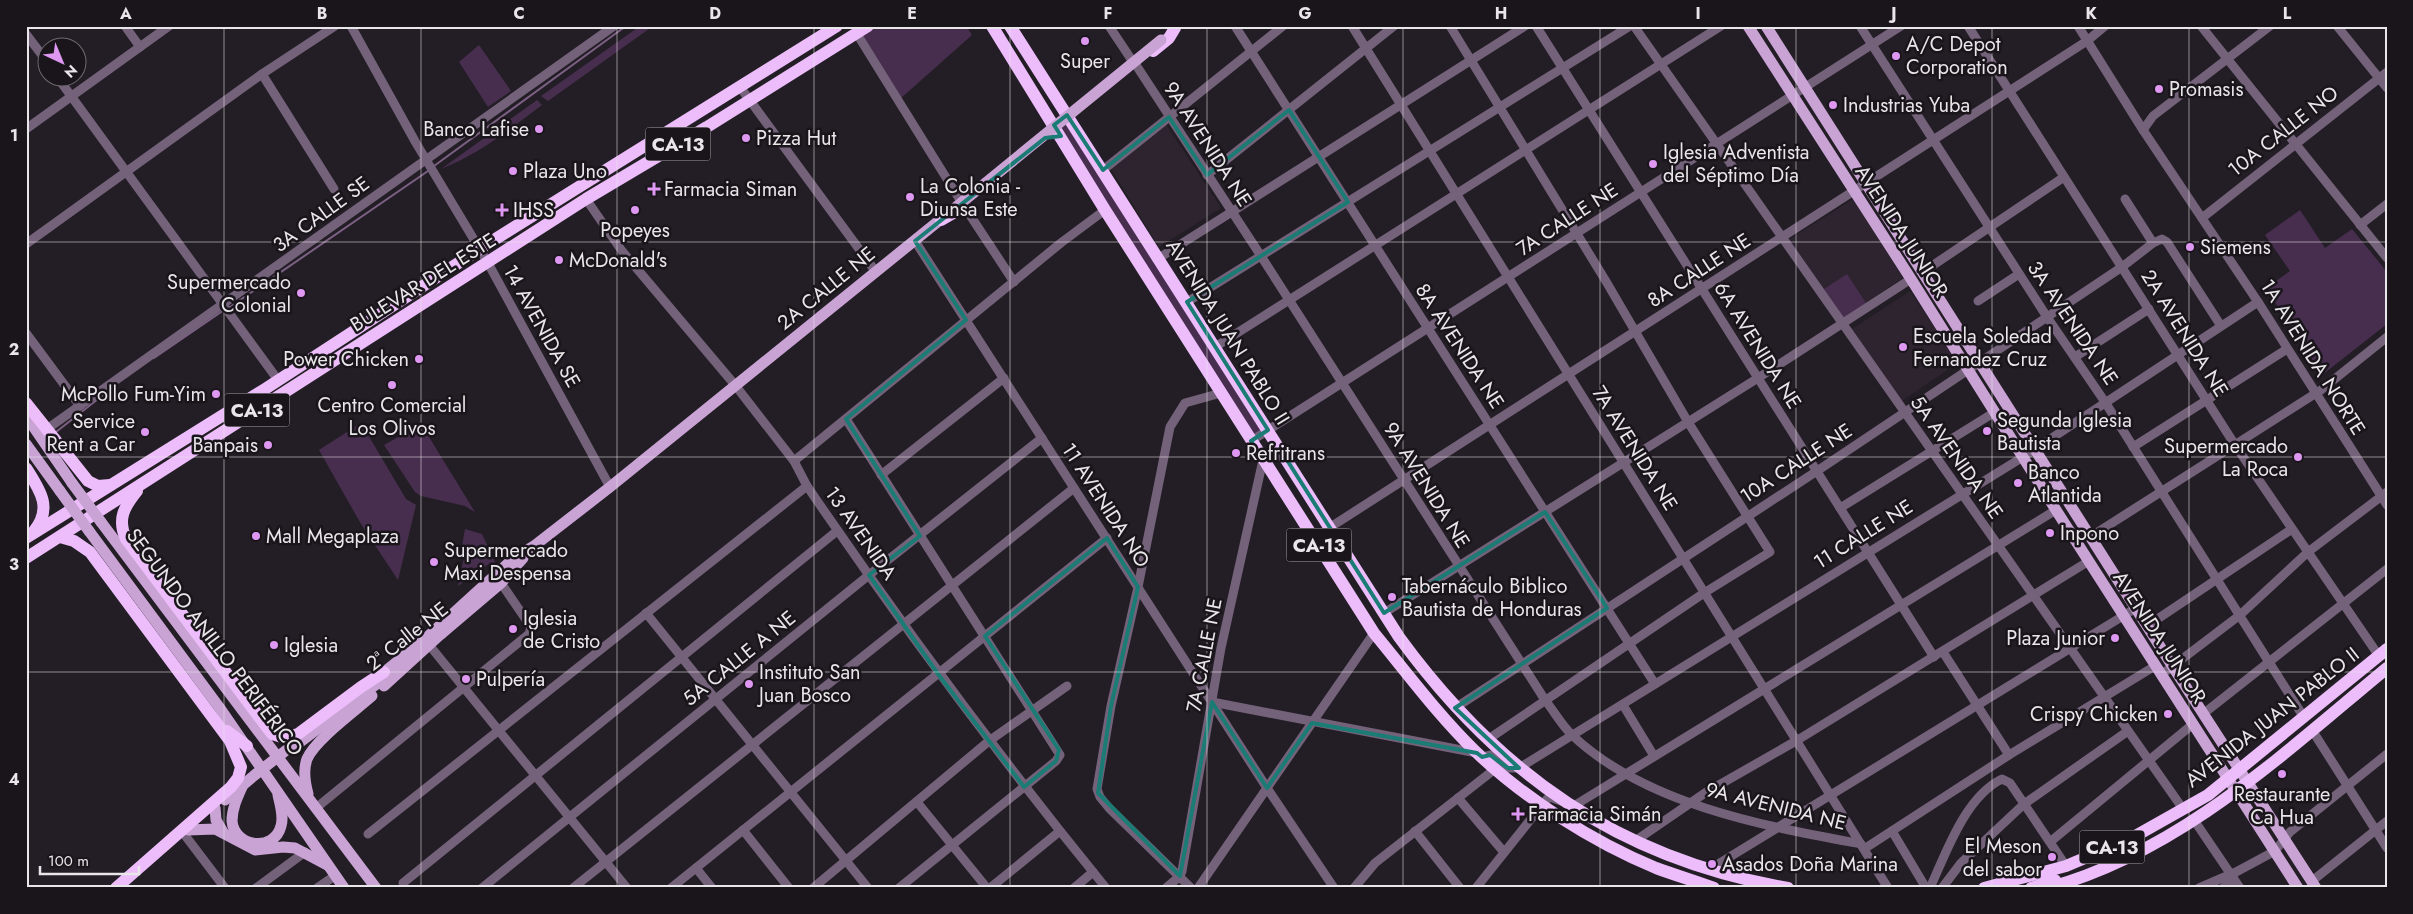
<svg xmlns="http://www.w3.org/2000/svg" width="2413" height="914" font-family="Jost,sans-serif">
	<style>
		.built { fill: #2d2430 }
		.green { fill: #472e4e }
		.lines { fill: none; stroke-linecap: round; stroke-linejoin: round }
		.stream { stroke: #7c6084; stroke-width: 2 }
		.minor { stroke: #74627a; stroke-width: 9 }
		.major { stroke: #caa3d5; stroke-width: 11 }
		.highway { stroke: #ecbdfa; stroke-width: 12 }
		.major-bridge { stroke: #caa3d5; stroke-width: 11 }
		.marked { fill: none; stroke: #1a7c74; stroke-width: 4; stroke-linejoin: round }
		.grid { fill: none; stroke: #e9e6ea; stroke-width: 1; stroke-opacity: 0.55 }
		.poi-dot { fill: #de98f2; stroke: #1a151b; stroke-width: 2 }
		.labels { text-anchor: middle; stroke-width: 5; stroke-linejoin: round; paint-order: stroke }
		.shield { fill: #1a151b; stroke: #aba7ac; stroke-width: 1 }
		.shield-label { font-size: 19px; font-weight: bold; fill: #e9e6ea }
		.poi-label { font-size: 20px; fill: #e9e6ea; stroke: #1a151b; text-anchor: start }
		.street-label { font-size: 20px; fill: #e9e6ea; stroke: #1a151b }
		.neatline { fill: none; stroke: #e9e6ea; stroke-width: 2 }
		.grid-label { font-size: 16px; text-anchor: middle; font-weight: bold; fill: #e9e6ea }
	</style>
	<rect width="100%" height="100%" fill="#231e25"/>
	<g class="built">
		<path d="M1165,123l56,85 -62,39 -49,-80z"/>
		<path d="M1855,198l49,79 -67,45 -52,-80z"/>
		<path d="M1910,291l48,72 -61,41 -48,-73z"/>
		<path d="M26,479l12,17 1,12 -4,11 -9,7z"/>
	</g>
	<g class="green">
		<path d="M640,26h13l-105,75 -7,-5z"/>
		<path d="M874,26h92l6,9 -72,64 -39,-63z"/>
		<path d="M479,45l32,46 -23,16 -29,-45z"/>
		<path d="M537,100l5,5c-32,24 -63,49 -101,64z"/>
		<path d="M1070,120l198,310 -17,11 -194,-312z"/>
		<path d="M2300,210l25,38 27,-19 35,43v52l-65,51 -56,-87 24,-17 -25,-36z"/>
		<path d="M1847,274l19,29 -23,15 -19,-29z"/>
		<path d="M361,423l45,76 10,6 -18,75 -37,-56 -42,-74z"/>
		<path d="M421,424l54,88 -10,-6 -44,-10 -6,-4 -31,-47z"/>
		<path d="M465,529l17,5 14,30 -9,1 -29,21 8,-38 -4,-2z"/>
	</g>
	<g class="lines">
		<g class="stream">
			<path d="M434,166l192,-140"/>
			<path d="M230,307l198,-136"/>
			<path d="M154,358l70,-48"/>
			<path d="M56,432l61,-48"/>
		</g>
		<g class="minor">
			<path d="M125,26l15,21"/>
			<path d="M351,26l65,117 72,120 122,224"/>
			<path d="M1109,26l22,33"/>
			<path d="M1235,26l420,658"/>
			<path d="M1352,26l536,862"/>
			<path d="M1450,26l157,257 81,139 82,130 -66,41 -217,147"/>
			<path d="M1536,26l398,631"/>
			<path d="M1634,26l549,783"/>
			<path d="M1860,26l187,291 58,85 198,314"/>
			<path d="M1968,26l267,419 144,211"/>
			<path d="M2078,26l65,104 115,172 129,203"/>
			<path d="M2201,26l186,232"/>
			<path d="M2337,26l50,62"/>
			<path d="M26,34l22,29"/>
			<path d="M857,34l103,166"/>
			<path d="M1136,65l125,191 284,444c9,11 17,26 28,36 74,69 192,90 288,108"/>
			<path d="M262,74l72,115"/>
			<path d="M58,78l220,302"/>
			<path d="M740,87l136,185"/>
			<path d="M26,129l143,-103"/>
			<path d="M2143,130l10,-14 117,-90"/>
			<path d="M1103,170l180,-144"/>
			<path d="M1207,175l187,-149"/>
			<path d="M586,199l36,52 113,134 59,76 13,25c94,138 193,272 299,402"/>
			<path d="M2125,199l28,44"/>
			<path d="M964,206l50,76"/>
			<path d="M2202,218l185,-146"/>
			<path d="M2360,225l27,-21"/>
			<path d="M915,241l352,547 67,100"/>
			<path d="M26,244l236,-170 73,-48"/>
			<path d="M1159,258l366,-232"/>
			<path d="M1923,272l141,-95"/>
			<path d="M1978,301l41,-27"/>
			<path d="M1187,302l443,-276"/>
			<path d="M26,333l54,73"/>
			<path d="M1215,347l506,-321"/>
			<path d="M2075,357l74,-48"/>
			<path d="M846,419l214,336 -4,6 -157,127"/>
			<path d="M47,429l567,-403"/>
			<path d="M1251,441l650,-415"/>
			<path d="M2133,447l154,-98"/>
			<path d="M794,461l268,-219 43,-32"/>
			<path d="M881,475l123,-97"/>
			<path d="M1840,508l155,-96"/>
			<path d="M1329,528l758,-487 18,-15"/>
			<path d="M2090,537l231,-147 66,-53"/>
			<path d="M646,613l222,275"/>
			<path d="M1384,613l374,-235 153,-99"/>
			<path d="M2147,626l145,-97"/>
			<path d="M430,646l197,242"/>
			<path d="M1943,652l66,103"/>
			<path d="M2161,675l79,-60 68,-63 79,-60"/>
			<path d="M1212,702l265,51"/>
			<path d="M1623,705l31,51"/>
			<path d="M1455,708l362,-237 305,-204 31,-24 9,-4 5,3 54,84"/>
			<path d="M2203,714l184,-145"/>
			<path d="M2312,730l75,118"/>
			<path d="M1482,757l8,-2 18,13h11l504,-311 235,-155"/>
			<path d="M1458,798l45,53"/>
			<path d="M917,802l70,86"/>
			<path d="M1572,807l484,-297"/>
			<path d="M316,808l213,-174 2,-6 -2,-4 -28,-41"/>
			<path d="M2194,820l46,68"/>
			<path d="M743,830l46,58"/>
			<path d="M1415,831l45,57"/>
			<path d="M1892,831l34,57"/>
			<path d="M184,834l41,54"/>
			<path d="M368,834l439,-348"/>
			<path d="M1635,841l70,-48 91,-52 293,-180"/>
			<path d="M2050,842l143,-118"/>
			<path d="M1864,849l145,-94 146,-89"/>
			<path d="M696,868l16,20"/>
			<path d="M1710,869l426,-261"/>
			<path d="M2312,881l75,-60"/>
			<path d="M403,883l434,-352"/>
			<path d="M256,888l49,-36"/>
			<path d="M317,888l19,-13"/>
			<path d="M482,888l387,-313 173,-137"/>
			<path d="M573,888l501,-400"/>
			<path d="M671,888l436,-350"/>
			<path d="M813,888l176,-147 78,-55"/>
			<path d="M990,888l70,-57"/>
			<path d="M1074,888l19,-16"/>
			<path d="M1166,888l14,-12 2,-5 39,-223 42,-188 17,-11"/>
			<path d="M1191,888l-82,-80 -9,-11 -3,-8 14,-83 27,-119 32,-160 15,-24 36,-10"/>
			<path d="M1198,888l176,-255"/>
			<path d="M1354,888l21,-25 120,-94"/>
			<path d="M1476,888l71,-89 3,-2 11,4"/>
			<path d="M1930,888c16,-35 35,-91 72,-109l8,4 56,83"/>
			<path d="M1942,888l19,-25 63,-59 104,-73"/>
			<path d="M2199,888l37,-16 39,-21 15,-19 97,-78"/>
			<path d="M2223,888l11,-9"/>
		</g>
		<g class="major">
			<path d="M1748,26l163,253 145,231 242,378"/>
			<path d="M1766,26l407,641 143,221"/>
			<path d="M26,416l46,67"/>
			<path d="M26,444l34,47"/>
			<path d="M101,522l275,366"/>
			<path d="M89,531l130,176 125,181"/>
			<path d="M441,634l60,-51 22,-25"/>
			<path d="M377,678l48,-39 89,-81 20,-12 76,-59 336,-272"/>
			<path d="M384,686l58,-53"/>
			<path d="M289,748l11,-6 87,-66"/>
			<path d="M242,787c-5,11 -10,22 -10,34 2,26 42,32 49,5 3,-10 -1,-22 -3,-31"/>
			<path d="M308,794c-3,-11 -5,-24 -1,-35 8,-19 48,-48 65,-63"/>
			<path d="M225,800l31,-26"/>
			<path d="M215,808l1,12 7,12"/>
			<path d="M188,830l27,-1 40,21 28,-3 12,1 32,17"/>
		</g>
		<g class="highway">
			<path d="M992,26l113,184 269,423c33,40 64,82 101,118 50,48 118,91 181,117 19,7 39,13 58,20"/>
			<path d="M1010,26l389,611c100,137 220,222 389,251"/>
			<path d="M1153,51l16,-13 6,-10"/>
			<path d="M941,220l19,-11"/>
			<path d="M26,403l62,78 10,5 12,-1"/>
			<path d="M26,468c14,22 27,40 8,63"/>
			<path d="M137,491c-13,16 -20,28 -11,48l146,195 13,4 13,-4 63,-47 23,-15"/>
			<path d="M60,537l14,4 16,11 140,189 11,26 -3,11 -7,9 -115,101"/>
			<path d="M26,538l239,-149 224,-146 348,-217"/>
			<path d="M26,558l560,-359 121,-72 161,-101"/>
			<path d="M227,731l20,15"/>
			<path d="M1984,888l82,-22 64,-27 78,-44 179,-146"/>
			<path d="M2031,888l24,-8"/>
			<path d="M2048,888c132,-36 236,-135 339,-220"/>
		</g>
		<g class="major-bridge">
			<path d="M950,212l211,-172"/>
			<path d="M72,483l29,39"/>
			<path d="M60,491l29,40"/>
			<path d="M256,774l33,-26"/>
		</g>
	</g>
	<path class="marked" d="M1289,110l59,92 -161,100 81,128 -17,11 12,19 17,-11 104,164 161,-101 62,96 -152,100 64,60h-11l-18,-13 -8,2 -5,-4 -165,-30 -45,65 -55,-86 -32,174 -82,-83 13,-87 27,-119 -31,-49 -122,98 74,114 -3,11 -32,26 -86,-113 -69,-99 51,-39 -74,-117 120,-99 -51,-79 130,-103 16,-2 -7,-11 13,-10 36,55 66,-53 38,58z"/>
	<path class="grid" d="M224,26v862M421,26v862M617,26v862M814,26v862M1010,26v862M1207,26v862M1403,26v862M1600,26v862M1796,26v862M1992,26v862M2189,26v862M26,242h2361M26,457h2361M26,672h2361"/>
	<g class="poi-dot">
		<circle cx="1085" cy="41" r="5"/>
		<circle cx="1896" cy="56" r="5"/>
		<circle cx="2159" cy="89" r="5"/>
		<circle cx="1833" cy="105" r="5"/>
		<circle cx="539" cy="129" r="5"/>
		<circle cx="746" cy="138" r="5"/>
		<circle cx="1653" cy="164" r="5"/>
		<circle cx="513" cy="171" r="5"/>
		<path d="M651.5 181.5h5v5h5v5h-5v5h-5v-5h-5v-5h5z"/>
		<circle cx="910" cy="197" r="5"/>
		<path d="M499.5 202.5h5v5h5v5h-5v5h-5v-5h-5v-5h5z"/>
		<circle cx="635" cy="210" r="5"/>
		<circle cx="2190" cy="247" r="5"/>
		<circle cx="559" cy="260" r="5"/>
		<circle cx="301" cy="293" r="5"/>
		<circle cx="1903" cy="347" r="5"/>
		<circle cx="419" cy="359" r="5"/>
		<circle cx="392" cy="385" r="5"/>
		<circle cx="216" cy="394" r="5"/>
		<circle cx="1987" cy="431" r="5"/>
		<circle cx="145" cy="432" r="5"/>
		<circle cx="268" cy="445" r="5"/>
		<circle cx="1236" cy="453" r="5"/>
		<circle cx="2298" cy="457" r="5"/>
		<circle cx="2018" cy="483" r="5"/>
		<circle cx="2050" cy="533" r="5"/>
		<circle cx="256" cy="536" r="5"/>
		<circle cx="434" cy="562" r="5"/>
		<circle cx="1392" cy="597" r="5"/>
		<circle cx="513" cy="629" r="5"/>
		<circle cx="2115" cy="638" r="5"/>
		<circle cx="274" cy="645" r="5"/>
		<circle cx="466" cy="679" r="5"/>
		<circle cx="749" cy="684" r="5"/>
		<circle cx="2168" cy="714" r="5"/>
		<circle cx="2282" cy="774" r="5"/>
		<path d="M1515.5 806.5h5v5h5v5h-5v5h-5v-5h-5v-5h5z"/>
		<circle cx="2052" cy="857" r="5"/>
		<circle cx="1712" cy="864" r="5"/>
	</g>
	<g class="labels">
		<g class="shield">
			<rect x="645.5" y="127.5" width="65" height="33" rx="4"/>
			<rect x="224.5" y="393.5" width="65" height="33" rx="4"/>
			<rect x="1286.5" y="528.5" width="65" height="33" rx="4"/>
			<rect x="2079.5" y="830.5" width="65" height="33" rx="4"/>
		</g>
		<g class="shield-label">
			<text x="678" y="151">CA-13</text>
			<text x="257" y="417">CA-13</text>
			<text x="1319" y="552">CA-13</text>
			<text x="2112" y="854">CA-13</text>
		</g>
		<g class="poi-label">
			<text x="1906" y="51">A/C Depot<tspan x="1906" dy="23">Corporation</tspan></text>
			<text x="1085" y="68" text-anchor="middle">Super</text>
			<text x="2169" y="96">Promasis</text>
			<text x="1843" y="112">Industrias Yuba</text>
			<text x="529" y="136" text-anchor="end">Banco Lafise</text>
			<text x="756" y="145">Pizza Hut</text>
			<text x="1663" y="159">Iglesia Adventista<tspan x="1663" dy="23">del Séptimo Día</tspan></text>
			<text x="523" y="178">Plaza Uno</text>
			<text x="920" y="193">La Colonia -<tspan x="920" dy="23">Diunsa Este</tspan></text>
			<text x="664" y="196">Farmacia Siman</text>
			<text x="513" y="217">IHSS</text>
			<text x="635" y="237" text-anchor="middle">Popeyes</text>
			<text x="2200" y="254">Siemens</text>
			<text x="569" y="267">McDonald's</text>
			<text x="291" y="289" text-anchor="end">Supermercado<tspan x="291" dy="23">Colonial</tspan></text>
			<text x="1913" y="343">Escuela Soledad<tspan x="1913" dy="23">Fernandez Cruz</tspan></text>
			<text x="409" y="366" text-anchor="end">Power Chicken</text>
			<text x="206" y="401" text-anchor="end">McPollo Fum-Yim</text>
			<text x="392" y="412" text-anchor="middle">Centro Comercial<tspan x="392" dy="23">Los Olivos</tspan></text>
			<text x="1997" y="427">Segunda Iglesia<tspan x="1997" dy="23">Bautista</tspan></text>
			<text x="135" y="428" text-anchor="end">Service<tspan x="135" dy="23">Rent a Car</tspan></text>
			<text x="258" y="452" text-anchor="end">Banpais</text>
			<text x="2288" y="453" text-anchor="end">Supermercado<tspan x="2288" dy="23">La Roca</tspan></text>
			<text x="1246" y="460">Refritrans</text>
			<text x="2028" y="479">Banco<tspan x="2028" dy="23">Atlantida</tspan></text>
			<text x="2060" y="540">Inpono</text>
			<text x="266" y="543">Mall Megaplaza</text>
			<text x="444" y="557">Supermercado<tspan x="444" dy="23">Maxi Despensa</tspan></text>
			<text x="1402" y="593">Tabernáculo Biblico<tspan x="1402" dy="23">Bautista de Honduras</tspan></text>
			<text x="523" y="625">Iglesia<tspan x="523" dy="23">de Cristo</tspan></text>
			<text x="2105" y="645" text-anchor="end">Plaza Junior</text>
			<text x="284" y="652">Iglesia</text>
			<text x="759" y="679">Instituto San<tspan x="759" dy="23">Juan Bosco</tspan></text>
			<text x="476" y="686">Pulpería</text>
			<text x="2158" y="721" text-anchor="end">Crispy Chicken</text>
			<text x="2282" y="801" text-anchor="middle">Restaurante<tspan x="2282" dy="23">Ca Hua</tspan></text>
			<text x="1528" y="821">Farmacia Simán</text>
			<text x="2042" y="853" text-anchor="end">El Meson<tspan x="2042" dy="23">del sabor</tspan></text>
			<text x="1722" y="871">Asados Doña Marina</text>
		</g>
		<g class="street-label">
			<text transform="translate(2283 131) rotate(-38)" y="7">10A CALLE NO</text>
			<text transform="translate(1208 144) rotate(57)" y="7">9A AVENIDA NE</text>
			<text transform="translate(321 214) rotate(-36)" y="7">3A CALLE SE</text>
			<text transform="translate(1567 219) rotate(-33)" y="7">7A CALLE NE</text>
			<text transform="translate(1902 231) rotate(57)" y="7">AVENIDA JUNIOR</text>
			<text transform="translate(1699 270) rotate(-33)" y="7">8A CALLE NE</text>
			<text transform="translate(423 282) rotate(-32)" y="7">BULEVAR DEL ESTE</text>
			<text transform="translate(826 288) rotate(-39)" y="7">2A CALLE NE</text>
			<text transform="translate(2073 323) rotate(56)" y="7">3A AVENIDA NE</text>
			<text transform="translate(542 326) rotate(61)" y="7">14 AVENIDA SE</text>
			<text transform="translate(1228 332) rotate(58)" y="7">AVENIDA JUAN PABLO II</text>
			<text transform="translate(2185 333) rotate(58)" y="7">2A AVENIDA NE</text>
			<text transform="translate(1758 345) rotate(58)" y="7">6A AVENIDA NE</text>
			<text transform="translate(1460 346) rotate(57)" y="7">8A AVENIDA NE</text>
			<text transform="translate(2313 357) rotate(58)" y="7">1A AVENIDA NORTE</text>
			<text transform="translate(1635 448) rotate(58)" y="7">7A AVENIDA NE</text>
			<text transform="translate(1957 457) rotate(55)" y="7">5A AVENIDA NE</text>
			<text transform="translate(1796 463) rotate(-33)" y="7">10A CALLE NE</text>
			<text transform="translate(1427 485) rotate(58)" y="7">9A AVENIDA NE</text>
			<text transform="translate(1106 505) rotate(57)" y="7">11 AVENIDA NO</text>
			<text transform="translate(861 533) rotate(55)" y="7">13 AVENIDA</text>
			<text transform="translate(1863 534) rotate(-32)" y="7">11 CALLE NE</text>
			<text transform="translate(407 636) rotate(-38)" y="7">2ª Calle NE</text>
			<text transform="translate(2160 637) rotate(57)" y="7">AVENIDA JUNIOR</text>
			<text transform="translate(215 642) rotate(53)" y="7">SEGUNDO ANILLO PERIFÉRICO</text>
			<text transform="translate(1204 655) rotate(-79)" y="7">7A CALLE NE</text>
			<text transform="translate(739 658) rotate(-39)" y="7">5A CALLE A NE</text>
			<text transform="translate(2272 717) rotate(-38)" y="7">AVENIDA JUAN PABLO II</text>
			<text transform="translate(1776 806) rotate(14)" y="7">9A AVENIDA NE</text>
		</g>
	</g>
	<rect width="2413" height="914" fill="none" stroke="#1a151b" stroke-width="55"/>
	<g transform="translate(62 62) rotate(136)"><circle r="24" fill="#1a151b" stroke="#6d696e"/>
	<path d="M0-4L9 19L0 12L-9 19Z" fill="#de98f2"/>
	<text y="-8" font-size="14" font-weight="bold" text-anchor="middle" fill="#e9e6ea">N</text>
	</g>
	<path d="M40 866v8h99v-8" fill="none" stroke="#e9e6ea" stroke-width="2.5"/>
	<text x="48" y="866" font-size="15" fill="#e9e6ea" stroke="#1a151b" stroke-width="4" paint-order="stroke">100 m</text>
	<rect x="28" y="28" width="2358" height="858" class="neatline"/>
	<g class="grid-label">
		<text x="126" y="19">A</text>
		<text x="322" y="19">B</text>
		<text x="519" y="19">C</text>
		<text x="715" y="19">D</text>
		<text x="912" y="19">E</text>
		<text x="1108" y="19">F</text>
		<text x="1305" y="19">G</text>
		<text x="1501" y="19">H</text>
		<text x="1698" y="19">I</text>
		<text x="1894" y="19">J</text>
		<text x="2091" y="19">K</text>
		<text x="2287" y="19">L</text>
		<text x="14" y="141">1</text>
		<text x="14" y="355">2</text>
		<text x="14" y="570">3</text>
		<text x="14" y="785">4</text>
	</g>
</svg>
